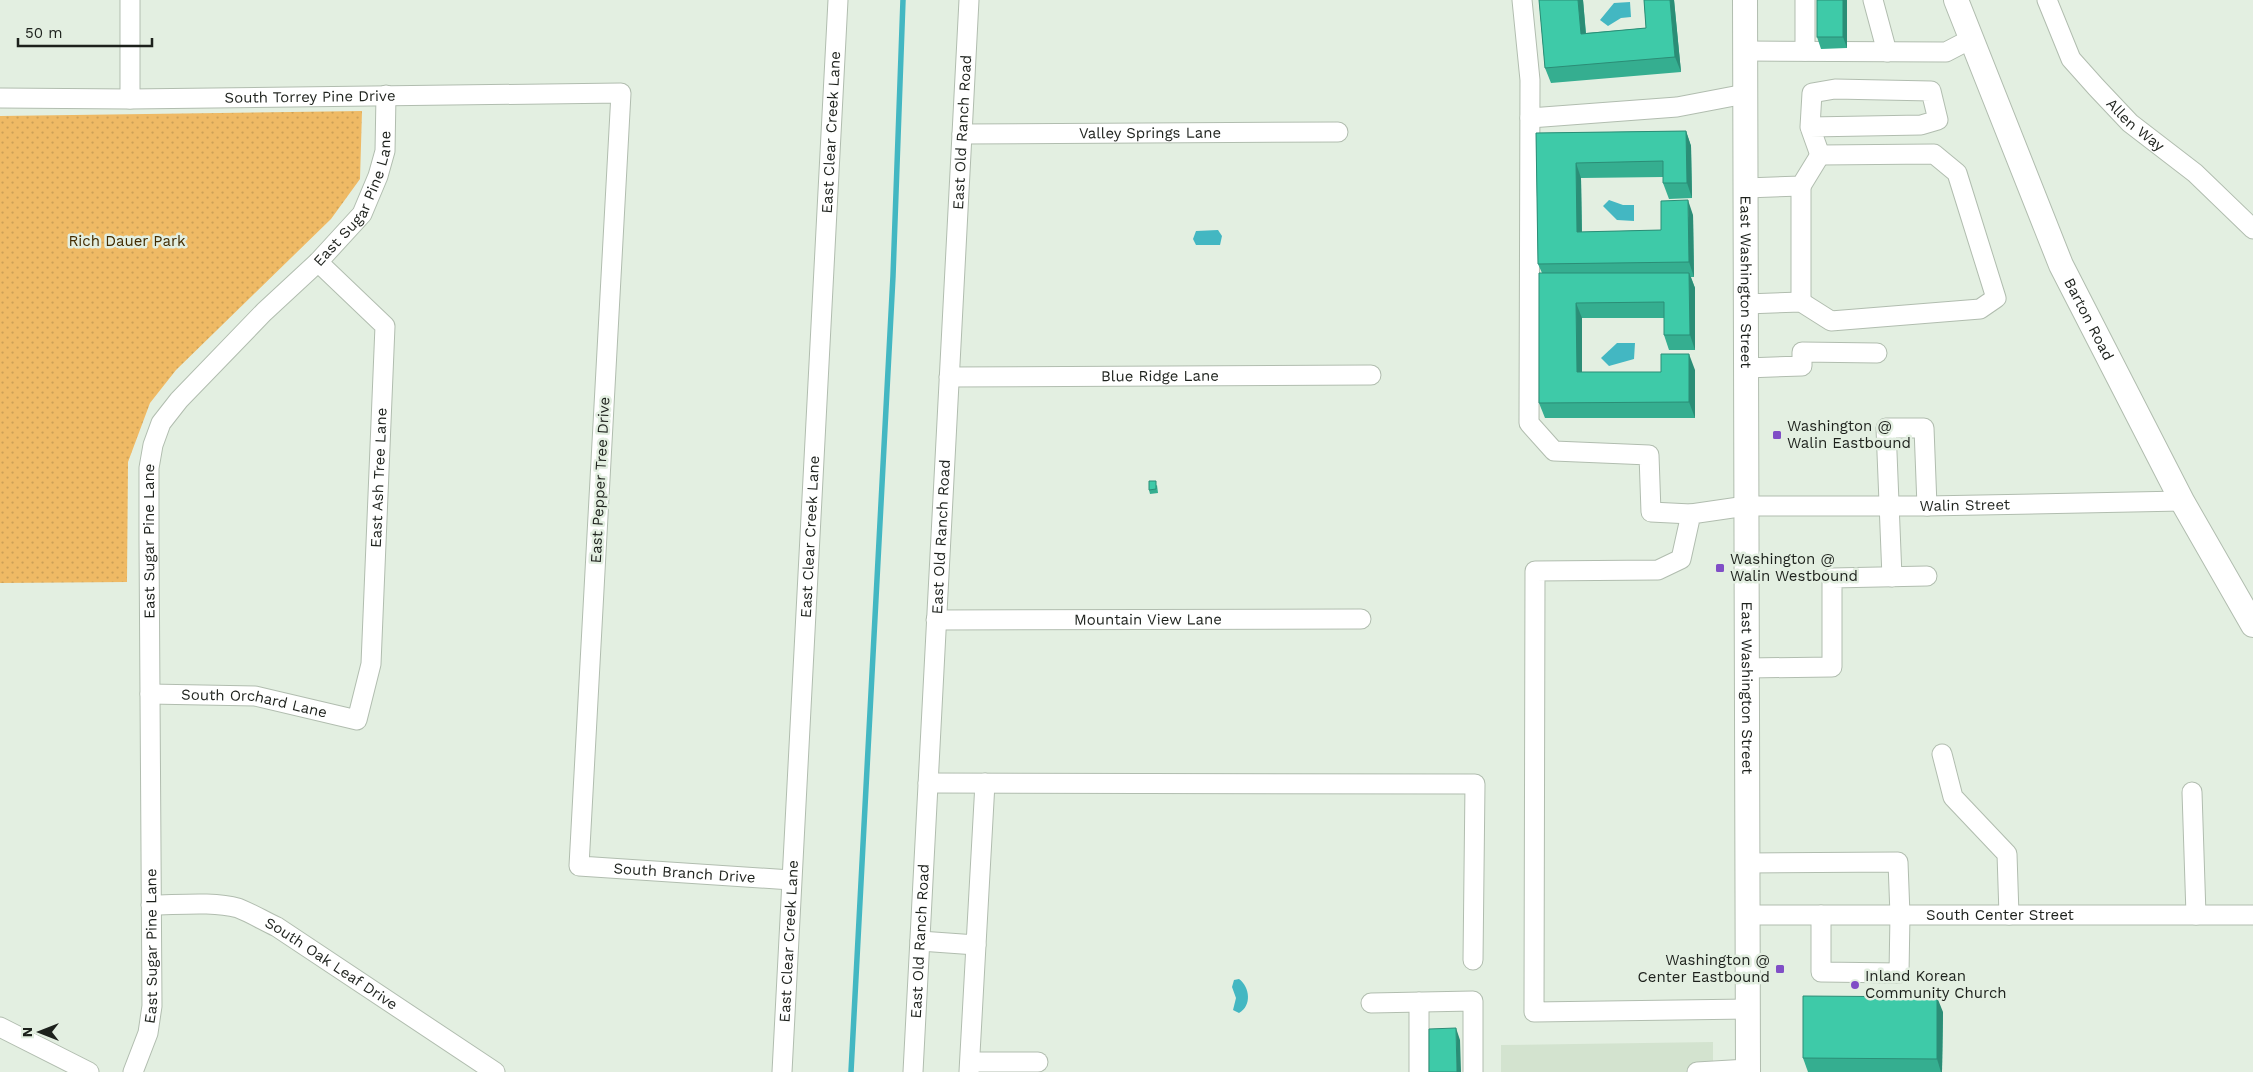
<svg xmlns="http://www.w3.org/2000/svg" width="2253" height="1072" font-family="'Work Sans',sans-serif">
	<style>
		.built { fill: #d3e3cf }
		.park { fill: url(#park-dots) }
		.water { fill: #43b7c2 }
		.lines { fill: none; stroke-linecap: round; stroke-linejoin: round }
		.stream { stroke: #43b7c2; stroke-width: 5.5 }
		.minor-casing { stroke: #b1bdaf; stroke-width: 21 }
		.major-casing { stroke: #b1bdaf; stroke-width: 26 }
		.minor { stroke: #fff; stroke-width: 19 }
		.major { stroke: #fff; stroke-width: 24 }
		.wall { fill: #35ae90 }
		.shaded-wall { fill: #2b8d76 }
		.building { fill: #3ecaa8; stroke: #2b8d76 }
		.poi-dot { fill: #804ec6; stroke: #e3efe1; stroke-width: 2 }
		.labels { text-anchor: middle; stroke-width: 5; stroke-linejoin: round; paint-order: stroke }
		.street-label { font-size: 15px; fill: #1d211c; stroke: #e3efe1 }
		.park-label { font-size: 15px; fill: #432c02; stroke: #e3efe1 }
		.poi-label { font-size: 15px; fill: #1d211c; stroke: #e3efe1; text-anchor: start }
	</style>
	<defs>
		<pattern id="park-dots" width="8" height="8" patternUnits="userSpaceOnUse" patternTransform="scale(1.25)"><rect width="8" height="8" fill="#efba65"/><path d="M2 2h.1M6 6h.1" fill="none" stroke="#cca057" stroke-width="1.8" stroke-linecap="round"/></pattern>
	</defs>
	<rect width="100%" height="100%" fill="#e3efe1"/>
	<path class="built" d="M1713,1042v30h-212v-27z"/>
	<path class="park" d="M362,111l-2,68 -29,40 -155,151 -26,33 -22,59 -1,120 -127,1v-467z"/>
	<g class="water">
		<path d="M1630,2l1,15 -10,1 -13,8 -8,-6 14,-17z"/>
		<path d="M1609,200l14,5h11v16l-17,-1 -14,-14z"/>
		<path d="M1218,230l4,6 -2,9h-24l-3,-6 3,-8z"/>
		<path d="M1617,343h18l-1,16 -25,7 -8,-8z"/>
		<path d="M1239,979c11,8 13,27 0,34l-6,-3 3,-12 -4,-11 2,-7z"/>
	</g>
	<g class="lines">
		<path class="stream" d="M851,1072l42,-796 10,-276"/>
		<g class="minor-casing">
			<g id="minor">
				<path d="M1522,0l8,80 -1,343 25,28 95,4 2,57 40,2"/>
				<path d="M1805,0v51"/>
				<path d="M1873,0l14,52"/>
				<path id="s1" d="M2047,0l24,59 25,28 34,36 65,50 58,56"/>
				<path d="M1746,51l200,1 25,-13"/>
				<path id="s2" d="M0,98l130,1 491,-6 -42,773 212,14"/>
				<path d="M130,99v-99"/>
				<path d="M1530,118l147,-11 68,-13"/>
				<path id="s3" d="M962,134l376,-2"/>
				<path d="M1801,186v116"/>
				<path d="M1746,188l55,-2 19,-31"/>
				<path d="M1746,304l55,-2 30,19 149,-12 16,-11 -39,-125 -23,-19 -114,1 -10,-28 2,-34 23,-4 96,2 7,29 -17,5 -111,2"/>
				<path d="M1746,368l56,-2v-14l75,1"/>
				<path id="s4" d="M949,377l422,-2"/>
				<path d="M1892,577l-6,-149h38l3,78"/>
				<path id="s5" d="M936,620l425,-1"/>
				<path d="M1747,668l85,-1v-89l95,-2"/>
				<path id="s6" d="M150,694l105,2 102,24 14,-56 14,-338 -67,-64"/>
				<path d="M1942,754l11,43 54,57 2,61"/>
				<path d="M928,783l547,1 -2,176"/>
				<path d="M2192,792l4,123"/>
				<path d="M1748,863l150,-1 2,53 -1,58 -78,-1v-57"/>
				<path id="s7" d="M151,905c25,0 63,-4 87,3 13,5 26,13 39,19l218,145"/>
				<path id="s8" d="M1748,915h505"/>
				<path d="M920,941l56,4 9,-162"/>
				<path d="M1419,1002v70"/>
				<path d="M1371,1003l102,-2v71"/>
				<path id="s9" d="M1748,1009l-214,3 1,-441 123,-1 23,-11 10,-45 55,-8h181l255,-5"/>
				<path d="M0,1027l89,45"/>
				<path d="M970,1062h68"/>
				<path id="s10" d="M133,1072l15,-39 4,-27 -3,-467v-71l4,-23 8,-22 18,-23 85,-88 54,-50 44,-48 16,-38 7,-25 1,-56"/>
				<path id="s11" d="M782,1072l56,-1072"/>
				<path id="s12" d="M913,1072l56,-1072"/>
				<path d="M969,1072l7,-127"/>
				<path d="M1697,1072l51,-3"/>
			</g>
		</g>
		<g class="major-casing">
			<g id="major">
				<path id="s13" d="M1745,0l3,1072"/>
				<path id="s14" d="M1956,0l105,265 121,236 71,124"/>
			</g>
		</g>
		<use href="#minor" class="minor"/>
		<use href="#major" class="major"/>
	</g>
	<g class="wall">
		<path d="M1539,0h44l3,33 60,-5 -2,-28h30l7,72 -130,11 -6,-15z"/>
		<path d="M1847,0v48l-26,1 -4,-12z"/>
		<path d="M1686,131l5,15 1,52 -23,1 -6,-16v-6l-82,1 1,54 79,-2 32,-15 1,62h-3l4,11v62h-26l-5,-15v-17h-82v54h79l34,-2v48h-150l-6,-15 3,-130 -4,-9 -2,-131z"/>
		<path d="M1157,485l1,8 -8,1 -1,-4z"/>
		<path d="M1943,1012l-1,60h-134l-5,-14z"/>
	</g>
	<g class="shaded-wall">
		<path d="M1578,0h5l4,49 -6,-15z"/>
		<path d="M1670,0h4l7,72 -6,-15z"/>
		<path d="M1843,0h4v48l-4,-11z"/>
		<path d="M1686,131l5,15 1,52 -5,-15z"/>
		<path d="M1576,163l5,15 1,69 -5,-15z"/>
		<path d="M1688,200l5,15 1,62 -5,-15z"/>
		<path d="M1689,273l6,15v62l-5,-15z"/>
		<path d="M1576,303l6,15v69l-5,-15z"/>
		<path d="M1689,354l6,16v48l-6,-16z"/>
		<path d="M1937,997l6,15 -1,60h-1l-4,-13z"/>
		<path d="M1456,1028l4,12 1,32h-4z"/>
	</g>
	<g class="building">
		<path d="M1539,0h39l3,34 65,-6 -2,-28h26l5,57 -130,11z"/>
		<rect x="1817" y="0" width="26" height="37"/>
		<path d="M1686,131l1,52h-24v-22l-87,2 1,69 84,-2v-29l27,-1 1,62 -151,2 -2,-131z"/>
		<path d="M1539,273h150l1,62h-26v-33l-88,1 1,69h84v-18h28v48l-150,1z"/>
		<path d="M1149,481h7v8l-7,1z"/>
		<path d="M1803,996l134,1v62l-134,-1z"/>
		<path d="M1456,1028l1,44h-28v-43z"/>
	</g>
	<g class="poi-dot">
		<rect x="1772" y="430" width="10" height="10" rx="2.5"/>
		<rect x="1715" y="563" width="10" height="10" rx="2.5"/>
		<rect x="1775" y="964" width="10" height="10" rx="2.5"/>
		<circle cx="1855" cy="985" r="5"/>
	</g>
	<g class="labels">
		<g class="street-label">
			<text dy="5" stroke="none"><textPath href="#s2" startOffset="310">South Torrey Pine Drive</textPath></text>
			<text dy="5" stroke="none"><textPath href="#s1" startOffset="156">Allen Way</textPath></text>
			<text dy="5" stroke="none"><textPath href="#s11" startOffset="941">East Clear Creek Lane</textPath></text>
			<text dy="5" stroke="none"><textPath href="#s12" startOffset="941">East Old Ranch Road</textPath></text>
			<text dy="5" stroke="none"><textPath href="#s3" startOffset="188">Valley Springs Lane</textPath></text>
			<text dy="5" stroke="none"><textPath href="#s10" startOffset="954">East Sugar Pine Lane</textPath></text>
			<text dy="5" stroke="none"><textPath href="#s13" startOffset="282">East Washington Street</textPath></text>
			<text dy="5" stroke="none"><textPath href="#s14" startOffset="346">Barton Road</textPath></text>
			<text dy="5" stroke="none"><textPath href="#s4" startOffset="211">Blue Ridge Lane</textPath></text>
			<text dy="5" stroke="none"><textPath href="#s6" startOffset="454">East Ash Tree Lane</textPath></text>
			<text transform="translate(600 480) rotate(-87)" y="5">East Pepper Tree Drive</text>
			<text dy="5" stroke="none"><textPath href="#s9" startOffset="1124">Walin Street</textPath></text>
			<text dy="5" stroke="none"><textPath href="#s11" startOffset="536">East Clear Creek Lane</textPath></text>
			<text dy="5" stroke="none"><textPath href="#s12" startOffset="536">East Old Ranch Road</textPath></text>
			<text dy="5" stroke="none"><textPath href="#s10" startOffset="534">East Sugar Pine Lane</textPath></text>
			<text dy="5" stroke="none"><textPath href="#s5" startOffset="212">Mountain View Lane</textPath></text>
			<text dy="5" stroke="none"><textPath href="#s13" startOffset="688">East Washington Street</textPath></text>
			<text dy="5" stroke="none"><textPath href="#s6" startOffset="105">South Orchard Lane</textPath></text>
			<text dy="5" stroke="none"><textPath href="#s2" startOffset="1501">South Branch Drive</textPath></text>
			<text dy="5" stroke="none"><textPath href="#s8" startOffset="252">South Center Street</textPath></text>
			<text dy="5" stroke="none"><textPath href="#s11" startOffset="131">East Clear Creek Lane</textPath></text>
			<text dy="5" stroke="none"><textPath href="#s12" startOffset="131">East Old Ranch Road</textPath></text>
			<text dy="5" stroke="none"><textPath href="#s10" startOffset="129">East Sugar Pine Lane</textPath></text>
			<text dy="5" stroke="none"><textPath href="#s7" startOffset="196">South Oak Leaf Drive</textPath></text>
		</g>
		<g class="park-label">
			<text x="127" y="246">Rich Dauer Park</text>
		</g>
		<g class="poi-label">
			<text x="1787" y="431">Washington @<tspan x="1787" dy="17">Walin Eastbound</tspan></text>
			<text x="1730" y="564">Washington @<tspan x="1730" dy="17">Walin Westbound</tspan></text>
			<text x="1770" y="965" text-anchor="end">Washington @<tspan x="1770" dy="17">Center Eastbound</tspan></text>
			<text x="1865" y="981">Inland Korean<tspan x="1865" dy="17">Community Church</tspan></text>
		</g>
	</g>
	<g transform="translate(40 1032) rotate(270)" stroke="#e3efe1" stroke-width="4" paint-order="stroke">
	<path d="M0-4L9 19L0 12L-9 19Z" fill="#1d211c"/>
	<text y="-8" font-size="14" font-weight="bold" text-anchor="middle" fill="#1d211c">N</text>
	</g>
	<path d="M18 38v8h134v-8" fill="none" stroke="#1d211c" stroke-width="2.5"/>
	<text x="25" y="38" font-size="15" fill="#1d211c" stroke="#e3efe1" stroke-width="4" paint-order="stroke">50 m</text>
</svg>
